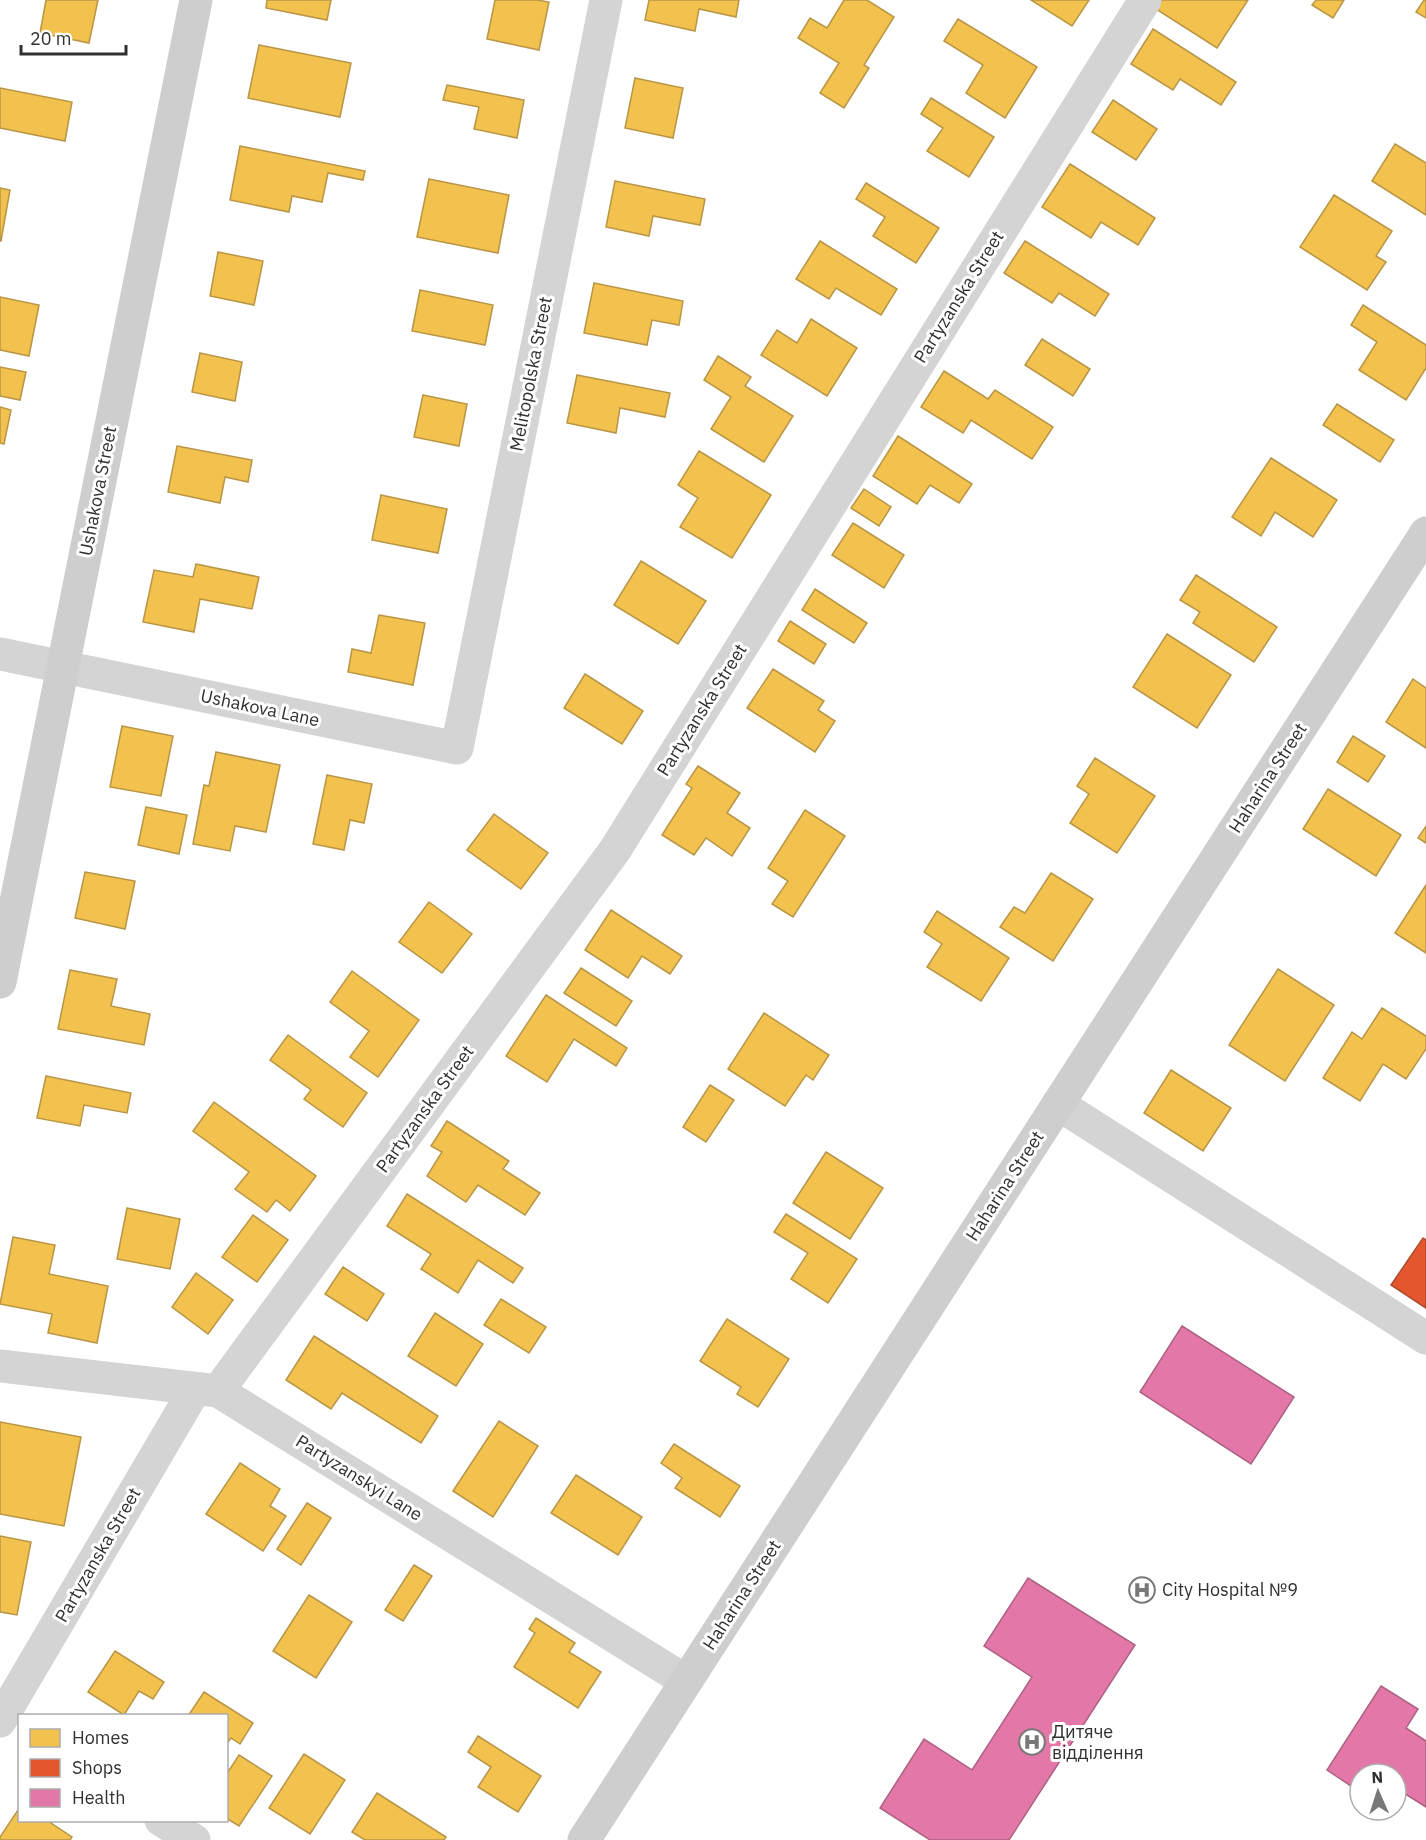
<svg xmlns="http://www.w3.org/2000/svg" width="1426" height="1840" font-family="'IBM Plex Sans',sans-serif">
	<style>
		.homes { fill: #f2c14e; stroke: #b89645; stroke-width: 1.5 }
		.shops { fill: #e4572e; stroke: #ae4b2f; stroke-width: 1.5 }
		.health { fill: #e377a8; stroke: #ad6284; stroke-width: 1.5 }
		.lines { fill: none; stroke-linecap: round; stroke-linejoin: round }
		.street { stroke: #d4d4d4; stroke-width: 33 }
		.secondary { stroke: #cecece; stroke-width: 33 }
		.labels { text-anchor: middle; stroke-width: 6; stroke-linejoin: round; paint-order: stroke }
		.street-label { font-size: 18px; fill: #303030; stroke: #fff }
		.poi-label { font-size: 18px; fill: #303030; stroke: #fff; text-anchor: start }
	</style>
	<rect width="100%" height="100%" fill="#fff"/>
	<g class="homes">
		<path d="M46,0h52l-9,43 -49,-10z"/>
		<path d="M267,0h64l-4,20 -61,-12z"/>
		<path d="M495,0h42l12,2 -10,48 -52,-11z"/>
		<path d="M649,0h90l-3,17 -37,-8 -4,22 -50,-11z"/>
		<path d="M844,0h23l27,17 -30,48 5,3 -25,40 -24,-15 19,-30 -41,-25 12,-20 17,10z"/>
		<path d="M1031,0h58l-17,26z"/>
		<path d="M1162,0h86l-31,48 -61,-39z"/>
		<path d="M1316,0h28l-11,18 -21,-13z"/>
		<path d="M1424,0h2v18l-10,-6z"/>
		<path d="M958,19l79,48 -32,51 -39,-25 17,-28 -39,-24z"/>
		<path d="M1153,29l83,53 -15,23 -41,-26 -7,11 -42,-26z"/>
		<path d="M259,45l92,18 -11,54 -92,-19z"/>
		<path d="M635,78l48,10 -10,50 -48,-10z"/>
		<path d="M447,85l77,15 -7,38 -43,-9 5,-22 -36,-7z"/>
		<path d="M0,88l72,14 -7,39 -65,-13z"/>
		<path d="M931,98l63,39 -25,40 -42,-26 16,-23 -22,-14z"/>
		<path d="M1113,100l44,29 -21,31 -44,-28z"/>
		<path d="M1395,144l31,19v52l-54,-34z"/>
		<path d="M240,146l125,25 -2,9 -35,-7 -6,29 -30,-6 -3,16 -59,-12z"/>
		<path d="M1070,164l85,54 -17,27 -37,-23 -10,16 -49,-31z"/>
		<path d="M429,179l80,16 -11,58 -81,-16z"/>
		<path d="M615,181l90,18 -5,26 -47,-9 -4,20 -43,-9z"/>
		<path d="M866,183l73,45 -23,35 -43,-27 12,-19 -29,-18z"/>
		<path d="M0,188l10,2 -9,51h-1z"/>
		<path d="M1334,195l58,36 -16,25 10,6 -19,28 -67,-43z"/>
		<path d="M820,241l77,48 -16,26 -45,-27 -7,11 -33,-20z"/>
		<path d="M1025,241l84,53 -14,22 -36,-23 -7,10 -48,-30z"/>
		<path d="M218,252l45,9 -9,44 -44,-9z"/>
		<path d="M594,283l89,18 -4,24 -27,-5 -5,25 -63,-12z"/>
		<path d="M420,290l73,15 -8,40 -73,-14z"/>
		<path d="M0,297l39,8 -10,51 -29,-6z"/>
		<path d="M1363,305l63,40v23l-20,32 -47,-30 18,-28 -26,-17z"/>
		<path d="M811,319l46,29 -30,48 -66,-41 16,-25 20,13z"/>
		<path d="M1042,339l48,30 -17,27 -48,-31z"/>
		<path d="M200,353l42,9 -7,39 -43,-9z"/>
		<path d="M718,356l33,21 -6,9 48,30 -29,46 -53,-33 20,-32 -27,-17z"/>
		<path d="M0,367l26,5 -6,28 -20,-4z"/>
		<path d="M944,371l44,28 7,-9 58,37 -21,32 -61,-39 -8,13 -42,-26z"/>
		<path d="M577,375l93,18 -5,24 -45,-9 -4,25 -49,-10z"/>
		<path d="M423,395l44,9 -8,42 -45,-9z"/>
		<path d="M1337,404l57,36 -14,22 -57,-37z"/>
		<path d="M0,407l11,3 -7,34 -4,-1z"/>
		<path d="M898,436l74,48 -13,19 -29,-18 -13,19 -44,-28z"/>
		<path d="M177,446l75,14 -4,22 -23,-5 -5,26 -52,-11z"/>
		<path d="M699,451l72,44 -39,63 -52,-31 18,-29 -20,-13z"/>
		<path d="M1271,458l66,42 -24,37 -38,-25 -14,24 -29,-19z"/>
		<path d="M864,489l27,18 -12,19 -28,-18z"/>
		<path d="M381,495l66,14 -9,44 -66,-13z"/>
		<path d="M853,523l51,32 -20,33 -52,-33z"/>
		<path d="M641,561l65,40 -28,43 -64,-39z"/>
		<path d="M196,564l63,13 -7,32 -52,-10 -6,33 -51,-10 11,-52 39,7z"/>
		<path d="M1196,575l81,52 -23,35 -61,-39 7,-11 -20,-12z"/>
		<path d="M815,589l52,34 -13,20 -52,-33z"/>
		<path d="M379,615l46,8 -12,62 -65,-13 4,-23 19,4z"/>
		<path d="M790,621l36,23 -12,20 -36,-23z"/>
		<path d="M1167,634l64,41 -34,53 -64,-41z"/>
		<path d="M773,669l51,32 -6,9 17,11 -20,31 -68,-44z"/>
		<path d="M585,674l58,37 -21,33 -58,-36z"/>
		<path d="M1413,679l13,9v60l-40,-26z"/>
		<path d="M122,726l51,10 -12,60 -51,-9z"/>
		<path d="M1353,736l32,20 -17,26 -31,-20z"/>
		<path d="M216,752l64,13 -14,67 -31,-6 -5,25 -37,-7 11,-59 5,1z"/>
		<path d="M1095,758l60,38 -38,57 -47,-30 19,-29 -12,-8z"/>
		<path d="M698,766l42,27 -13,20 23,15 -18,28 -26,-18 -12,17 -32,-20 30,-47 -6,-4z"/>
		<path d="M327,775l45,9 -8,39 -14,-3 -6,30 -31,-6z"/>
		<path d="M1328,789l73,46 -25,41 -73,-47z"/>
		<path d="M146,807l41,8 -8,39 -41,-9z"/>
		<path d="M805,810l40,26 -52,81 -21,-13 16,-23 -20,-13z"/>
		<path d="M494,814l54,39 -27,36 -54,-39z"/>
		<path d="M1426,826v17l-8,-5z"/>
		<path d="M85,872l50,9 -10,48 -50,-11z"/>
		<path d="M1051,873l42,26 -40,62 -53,-34 14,-20 11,6z"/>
		<path d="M1426,885v68l-31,-20z"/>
		<path d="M429,902l43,32 -30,39 -43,-31z"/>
		<path d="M611,910l71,46 -12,18 -28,-18 -14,22 -43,-28z"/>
		<path d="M937,911l72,47 -28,43 -54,-34 15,-23 -18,-12z"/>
		<path d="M581,968l51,33 -16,25 -52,-33z"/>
		<path d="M1278,969l56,36 -49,76 -56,-36z"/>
		<path d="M70,970l47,9 -6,27 39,8 -6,31 -86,-16z"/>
		<path d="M352,971l67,49 -41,57 -28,-20 19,-26 -39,-29z"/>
		<path d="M546,995l81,53 -11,18 -42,-27 -27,43 -41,-26z"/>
		<path d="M1382,1008l44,28v13l-20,30 -23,-15 -23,37 -37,-23 29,-46 10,7z"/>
		<path d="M764,1013l65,42 -16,25 -7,-5 -21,31 -57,-37z"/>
		<path d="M288,1035l79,58 -24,34 -39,-28 7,-9 -41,-30z"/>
		<path d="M1171,1070l60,38 -28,43 -59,-38z"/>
		<path d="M46,1076l85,17 -4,20 -43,-8 -4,21 -43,-8z"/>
		<path d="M710,1085l24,15 -28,42 -23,-15z"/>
		<path d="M214,1102l102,74 -26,35 -14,-11 -9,12 -32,-23 14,-17 -56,-41z"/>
		<path d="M447,1121l62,40 -6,8 37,24 -15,22 -47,-30 -12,17 -39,-26 15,-24 -11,-6z"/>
		<path d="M826,1152l57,36 -33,51 -57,-36z"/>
		<path d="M407,1194l116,74 -10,15 -35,-23 -20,33 -37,-24 10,-15 -44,-28z"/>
		<path d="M127,1208l53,11 -10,50 -53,-10z"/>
		<path d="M786,1214l71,45 -29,44 -37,-24 17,-26 -34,-21z"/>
		<path d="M253,1215l35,25 -31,42 -35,-25z"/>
		<path d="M13,1237l42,8 -6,29 59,12 -11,57 -49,-10 4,-19 -52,-10z"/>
		<path d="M343,1267l41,27 -17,27 -42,-27z"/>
		<path d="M196,1273l37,27 -25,34 -36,-27z"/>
		<path d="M501,1299l45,28 -17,26 -45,-28z"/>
		<path d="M435,1313l48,31 -27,42 -48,-30z"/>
		<path d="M727,1319l62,40 -31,48 -21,-13 4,-7 -41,-26z"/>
		<path d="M314,1336l124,80 -17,27 -79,-50 -11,16 -45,-29z"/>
		<path d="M499,1421l39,25 -45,71 -40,-26z"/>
		<path d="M0,1422l81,15 -17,89 -64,-12z"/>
		<path d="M674,1444l66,42 -20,31 -45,-29 7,-10 -21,-15z"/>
		<path d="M240,1463l40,26 -10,17 16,10 -23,35 -57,-37z"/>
		<path d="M576,1475l66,42 -24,38 -67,-42z"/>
		<path d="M307,1503l24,15 -30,47 -24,-16z"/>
		<path d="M0,1536l31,6 -14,73 -17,-3z"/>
		<path d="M414,1565l18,11 -29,45 -18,-11z"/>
		<path d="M309,1595l43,27 -36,56 -43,-27z"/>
		<path d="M536,1618l39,25 -6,9 32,20 -23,36 -64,-41 21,-34 -6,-4z"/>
		<path d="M115,1651l49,31 -11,17 -14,-8 -15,24 -36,-23z"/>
		<path d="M204,1692l49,31 -13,21 -9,-6 -5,7v-29h-38z"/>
		<path d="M478,1736l63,40 -23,36 -40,-25 13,-20 -23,-15z"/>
		<path d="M304,1754l41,26 -35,54 -41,-26z"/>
		<path d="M239,1755l33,21 -33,50 -13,-8v-43z"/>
		<path d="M377,1793l69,44 -2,3h-79l-13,-8z"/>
		<path d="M20,1807v13h33l-2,3 21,14 -2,3h-70v-3z"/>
	</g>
	<path class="shops" d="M1423,1238l3,2v68l-35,-23z"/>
	<g class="health">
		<path d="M1182,1326l112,71 -43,67 -111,-72z"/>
		<path d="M1028,1578l107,67 -126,195h-79l-50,-32 44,-69 48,31 60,-93 -48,-31z"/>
		<path d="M1381,1686l37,23 -12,19 20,13v66l-30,-19v-14h-36v18l-33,-22z"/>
	</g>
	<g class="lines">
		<g class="street">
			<path d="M0,654l457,94 149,-748"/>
			<path d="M1058,1104l368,234"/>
			<path d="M0,1366l218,25 468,290"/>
			<path d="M218,1391l397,-541 530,-850"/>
			<path d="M0,1721l195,-332"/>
			<path d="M161,1820l33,20"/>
		</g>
		<g class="secondary">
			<path d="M0,982l196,-982"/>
			<path d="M584,1840l842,-1307"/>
		</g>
	</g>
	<defs>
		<g id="hospital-ring" transform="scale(1.35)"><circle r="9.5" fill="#fff" stroke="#787878" stroke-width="1.5"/><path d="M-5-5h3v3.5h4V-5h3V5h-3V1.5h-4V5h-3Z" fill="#787878"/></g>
	</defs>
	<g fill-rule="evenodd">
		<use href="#hospital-ring" x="1142" y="1590"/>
		<use href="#hospital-ring" x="1032" y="1742"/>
	</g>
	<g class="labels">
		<g class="street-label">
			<text transform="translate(959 297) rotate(-58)" y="6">Partyzanska Street</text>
			<text transform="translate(531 374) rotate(-79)" y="6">Melitopolska Street</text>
			<text transform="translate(98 491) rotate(-79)" y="6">Ushakova Street</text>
			<text transform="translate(260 708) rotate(12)" y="6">Ushakova Lane</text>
			<text transform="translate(702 710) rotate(-58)" y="6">Partyzanska Street</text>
			<text transform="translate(1268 778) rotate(-57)" y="6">Haharina Street</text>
			<text transform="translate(425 1109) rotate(-54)" y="6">Partyzanska Street</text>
			<text transform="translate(1005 1186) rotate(-57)" y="6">Haharina Street</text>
			<text transform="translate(359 1478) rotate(32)" y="6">Partyzanskyi Lane</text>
			<text transform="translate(98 1555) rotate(-60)" y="6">Partyzanska Street</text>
			<text transform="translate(742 1595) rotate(-57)" y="6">Haharina Street</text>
		</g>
		<g class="poi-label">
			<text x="1162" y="1596">City Hospital №9</text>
			<text x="1052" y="1738">Дитяче<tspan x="1052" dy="21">відділення</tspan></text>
		</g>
	</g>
	<rect x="18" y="1714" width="210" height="108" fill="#ffffff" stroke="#acacac" stroke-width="1.5"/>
	<rect x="30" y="1729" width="30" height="18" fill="#f2c14e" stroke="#acacac" stroke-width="1.5"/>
	<text x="72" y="1744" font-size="18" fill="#303030">Homes</text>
	<rect x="30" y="1759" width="30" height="18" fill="#e4572e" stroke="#acacac" stroke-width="1.5"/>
	<text x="72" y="1774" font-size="18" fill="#303030">Shops</text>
	<rect x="30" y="1789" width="30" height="18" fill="#e377a8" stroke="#acacac" stroke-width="1.5"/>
	<text x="72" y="1804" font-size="18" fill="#303030">Health</text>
	<g transform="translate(1378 1792) rotate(357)"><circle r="28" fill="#ffffff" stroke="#acacac" stroke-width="1.5"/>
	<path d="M0-4.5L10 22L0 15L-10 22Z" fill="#787878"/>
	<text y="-9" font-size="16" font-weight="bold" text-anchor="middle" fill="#303030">N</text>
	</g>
	<path d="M21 45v9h105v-9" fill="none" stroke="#303030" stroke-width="3"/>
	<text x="30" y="45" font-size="18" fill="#303030" stroke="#ffffff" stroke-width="4.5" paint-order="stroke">20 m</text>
</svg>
